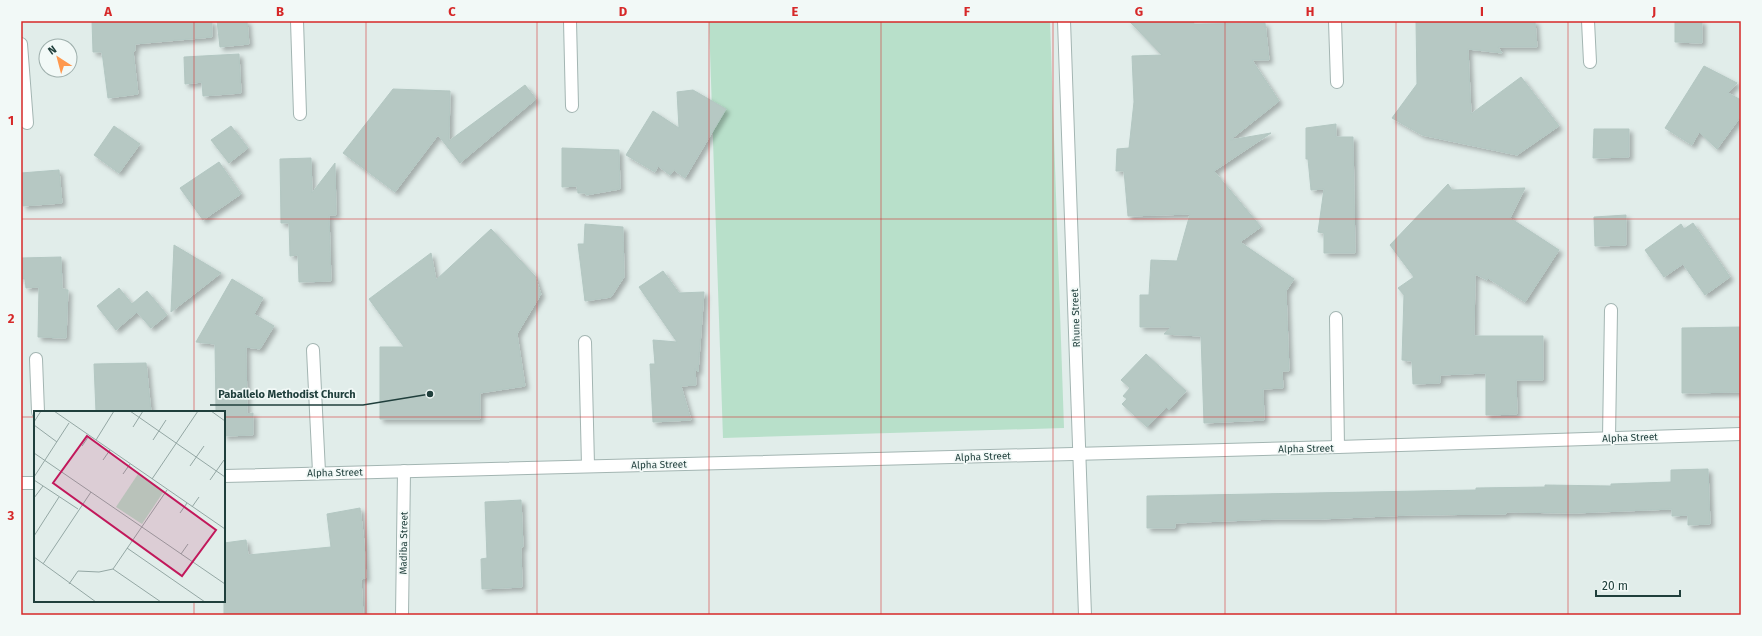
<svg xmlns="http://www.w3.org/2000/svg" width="1762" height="636" font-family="'Fira Sans',sans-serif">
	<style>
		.green { fill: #b8e0ca }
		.building { fill: #b6c8c3; stroke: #b3c7c2; filter: url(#shadow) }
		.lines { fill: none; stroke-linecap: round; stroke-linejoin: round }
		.street-casing { stroke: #a3b5b2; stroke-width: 14 }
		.street { stroke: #fff; stroke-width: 12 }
		.grid { fill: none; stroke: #d62828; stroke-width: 1; stroke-opacity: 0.55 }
		.labels { text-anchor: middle; stroke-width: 3.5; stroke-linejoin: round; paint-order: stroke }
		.street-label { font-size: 10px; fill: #203f3c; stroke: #f2f9f7 }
		.inset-road { fill: none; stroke: #94a7a4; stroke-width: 1 }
		.view { fill: #c2185b; fill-opacity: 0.15; stroke: #c2185b; stroke-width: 2 }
		.inset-edge { fill: none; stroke: #203f3c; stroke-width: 2 }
		.leader { fill: none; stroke: #203f3c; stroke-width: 1.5 }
		.callout-dot { fill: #203f3c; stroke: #f2f9f7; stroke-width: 1.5 }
		.callout-label { font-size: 11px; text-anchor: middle; font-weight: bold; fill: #203f3c; stroke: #f2f9f7; stroke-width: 3.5; stroke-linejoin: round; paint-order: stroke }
		.neatline { fill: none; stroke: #d62828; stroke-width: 1.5 }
		.grid-label { font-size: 13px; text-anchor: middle; font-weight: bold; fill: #d62828 }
	</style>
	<defs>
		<filter id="shadow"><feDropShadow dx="3.5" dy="3.5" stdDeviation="2" flood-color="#0004"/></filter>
	</defs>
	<rect width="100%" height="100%" fill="#e1edea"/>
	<path class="green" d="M709,21h341l14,407 -341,10z"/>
	<g class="building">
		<path d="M92,21h120v16l-77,7v7h-2l5,43 -30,4 -6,-46h-9z"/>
		<path d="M217,21h30l2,23 -29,3z"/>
		<path d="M1129,21h64l1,3 71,-1 4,37h-17l27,41 -49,39 41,-7 -57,38 47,56 -21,15 54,37 -8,12 3,80h-7l1,17 -20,1 1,31 -60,3 -3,-87 -37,-2 7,-7h-31v-32h9l2,-35 26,1 13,-47 -62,2 -4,-45h-8l1,-22 12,-1 5,-46 -2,-46 30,-1z"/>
		<path d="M1416,21h119l2,26h-39l4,6 -34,-4 3,65 50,-37 38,49 -42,29 -95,-20 -30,-17 25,-34z"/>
		<path d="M1675,21h27v22l-27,-1z"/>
		<path d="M239,54l2,39 -38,3 -1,-14 -17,2 -1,-27z"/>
		<path d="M1704,66l33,17 -9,10 13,7v16l-24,33 -18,-17 -7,13 -27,-17z"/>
		<path d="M525,85l11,14 -76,64 -22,-28 -43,57 -52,-39 50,-64 57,2 -1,50z"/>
		<path d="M693,90l33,19 -41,69 -11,-8 -4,5 -12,-9 -3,6 -29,-17 27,-44 26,17 -2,-36z"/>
		<path d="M1336,124v13h17l2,116h-31v-20l-6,-1 6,-43 -13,1 -3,-31h-2v-31z"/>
		<path d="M114,126l26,18 -21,29 -25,-18z"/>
		<path d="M231,126l17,22 -19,15 -18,-23z"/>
		<path d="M1594,129h35v28l-36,1z"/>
		<path d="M562,148l57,2 1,39 -34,6v-2h-8l-1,-7 -15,1z"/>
		<path d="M311,158l1,35 23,-30 1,52h-7l2,66 -32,1 -1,-27 -8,1 -1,-33h-8l-1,-64z"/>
		<path d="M219,162l22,32 -38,26 -23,-32z"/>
		<path d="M59,170l3,33 -39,3 -2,-33z"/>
		<path d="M1448,184l4,6 73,-2 -15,30 49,32 -34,52 -37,-24 -1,2 -12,-6 -1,62h69v44h-27l1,34 -31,1v-42l-46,2v8l-27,1 -1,-23 -10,-1 2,-65 -6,-7 16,-11 -24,-32z"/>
		<path d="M1626,215v30l-31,1 -1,-29z"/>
		<path d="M1693,223l37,54 -25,18 -22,-31 -19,13 -19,-27 36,-26 3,5z"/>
		<path d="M585,224l38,3 1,50 -13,20 -26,4 -7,-57h6z"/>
		<path d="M491,229l44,47 6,18 -24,40 8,52 -45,7v26h-100v-72h24l-35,-48 62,-46 5,27z"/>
		<path d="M174,245l47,28 -50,39z"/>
		<path d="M61,257l1,32 6,1 -2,48 -28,-1 1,-50 -13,1 -1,-9h-4v-21z"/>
		<path d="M663,271l16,22 25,-1 -6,80 -3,-4 1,17 -15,1 10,34 -38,2 -3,-58h5l-2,-24 24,2 -38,-55z"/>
		<path d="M232,279l31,19 -9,16 20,12 -14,23 -14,-2 1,67 6,-1v22l-29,1v-24h-8l-1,-68 -19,-2z"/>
		<path d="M119,288l13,16 15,-13 20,24 -16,13 -14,-16 -21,18 -19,-24z"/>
		<path d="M1741,327v65l-59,1v-65z"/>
		<path d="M1146,354l40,37 -17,19 -3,-3 -19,20 -25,-23 5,-5 -4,-3 7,-8 -9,-8z"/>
		<path d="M146,363l5,49h-55l-2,-48z"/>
		<path d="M1708,469l2,55 -22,1v-10l-16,1v-7l-98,4 -68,-1v2l-97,1 -89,4h-46l-99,4v5h-28v-32l329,-6v-2l69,-1v-2l66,1v-2l60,-2v-12z"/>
		<path d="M521,500l2,47h-2l1,40 -40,2 -1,-30 6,-1 -2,-56z"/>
		<path d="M360,508l4,34 2,36 -5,1 2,36h-139v-72l22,-3 2,15 83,-8 -4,-33z"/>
	</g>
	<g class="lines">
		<g class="street-casing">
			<g id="street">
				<path d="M297,21l3,93"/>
				<path d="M570,21l2,85"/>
				<path d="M1064,21l21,594"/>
				<path d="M1335,21l2,61"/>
				<path d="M1588,21l2,41"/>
				<path d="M21,44l6,79"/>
				<path d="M1336,318l2,129"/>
				<path d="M585,342l3,123"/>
				<path d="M313,350l6,122"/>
				<path d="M36,359l2,53"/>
				<path d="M1609,438l2,-128"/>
				<path d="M224,476l1114,-29 403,-13"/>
				<path d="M21,483h14"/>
				<path d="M402,615l2,-144"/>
			</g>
		</g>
		<use href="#street" class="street"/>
	</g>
	<path class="grid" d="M194,21v391M366,21v594M537,21v594M709,21v594M881,21v594M1053,21v594M1225,21v594M1396,21v594M1568,21v594M21,219h1720M21,417h14M224,417h1517M194,601v14"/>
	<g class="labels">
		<g class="street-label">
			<text transform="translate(1075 318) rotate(-92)" y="4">Rhune Street</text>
			<text transform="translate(1630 437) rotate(-2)" y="4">Alpha Street</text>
			<text transform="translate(1306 448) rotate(-1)" y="4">Alpha Street</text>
			<text transform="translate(983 456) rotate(-2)" y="4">Alpha Street</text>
			<text transform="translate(659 464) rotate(-1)" y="4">Alpha Street</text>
			<text transform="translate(335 472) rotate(-1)" y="4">Alpha Street</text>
			<text transform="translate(403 543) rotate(-89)" y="4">Madiba Street</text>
		</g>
	</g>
	<g transform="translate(34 411)">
		<rect width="191" height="191" fill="#e1edea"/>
		<path d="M104,63l26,17 -22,33 -26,-17z" fill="#b8e0ca"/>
		<path class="inset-road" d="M20,0l171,118M96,0l95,66M177,0l14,10M0,11l7,-11M0,14l23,17M99,16l10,-16M62,29l18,-29M119,29l13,-20M48,35l7,-10M0,42l191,131M69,49l7,-10M156,55l14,-20M89,63l7,-10M0,66l35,-54M118,68l46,-68M0,69l44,29M176,69l14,-20M0,87l9,-12M158,96l7,-10M146,102l7,-10M0,125l25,-39M93,137l78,54M147,143l7,-10M0,146l62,45M9,153l48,-72M79,158l48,33M35,173l9,-13 21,1 14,-3 54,-79"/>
		<path class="view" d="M53,25l129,94 -34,46 -129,-93z"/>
		<rect width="191" height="191" class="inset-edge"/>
	</g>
	<path class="leader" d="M430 394L363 405H210"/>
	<circle class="callout-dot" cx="430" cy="394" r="4"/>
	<g class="callout-label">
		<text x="287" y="398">Paballelo Methodist Church</text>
	</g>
	<rect width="1762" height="636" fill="none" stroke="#f2f9f7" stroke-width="44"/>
	<g transform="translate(58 58) rotate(324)"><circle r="19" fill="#f2f9f7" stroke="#9eafac"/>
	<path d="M0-3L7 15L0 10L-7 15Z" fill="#fe984e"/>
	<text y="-6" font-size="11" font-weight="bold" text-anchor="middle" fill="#203f3c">N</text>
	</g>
	<path d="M1596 590v6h84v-6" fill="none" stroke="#203f3c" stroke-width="2"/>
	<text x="1602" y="590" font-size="12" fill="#203f3c" stroke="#f2f9f7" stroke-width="3" paint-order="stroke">20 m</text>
	<rect x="22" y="22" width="1718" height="592" class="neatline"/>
	<g class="grid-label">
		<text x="108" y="16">A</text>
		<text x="280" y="16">B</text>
		<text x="452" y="16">C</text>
		<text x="623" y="16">D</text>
		<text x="795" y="16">E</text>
		<text x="967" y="16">F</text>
		<text x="1139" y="16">G</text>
		<text x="1310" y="16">H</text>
		<text x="1482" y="16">I</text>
		<text x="1654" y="16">J</text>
		<text x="11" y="125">1</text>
		<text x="11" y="323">2</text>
		<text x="11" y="520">3</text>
	</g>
</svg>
